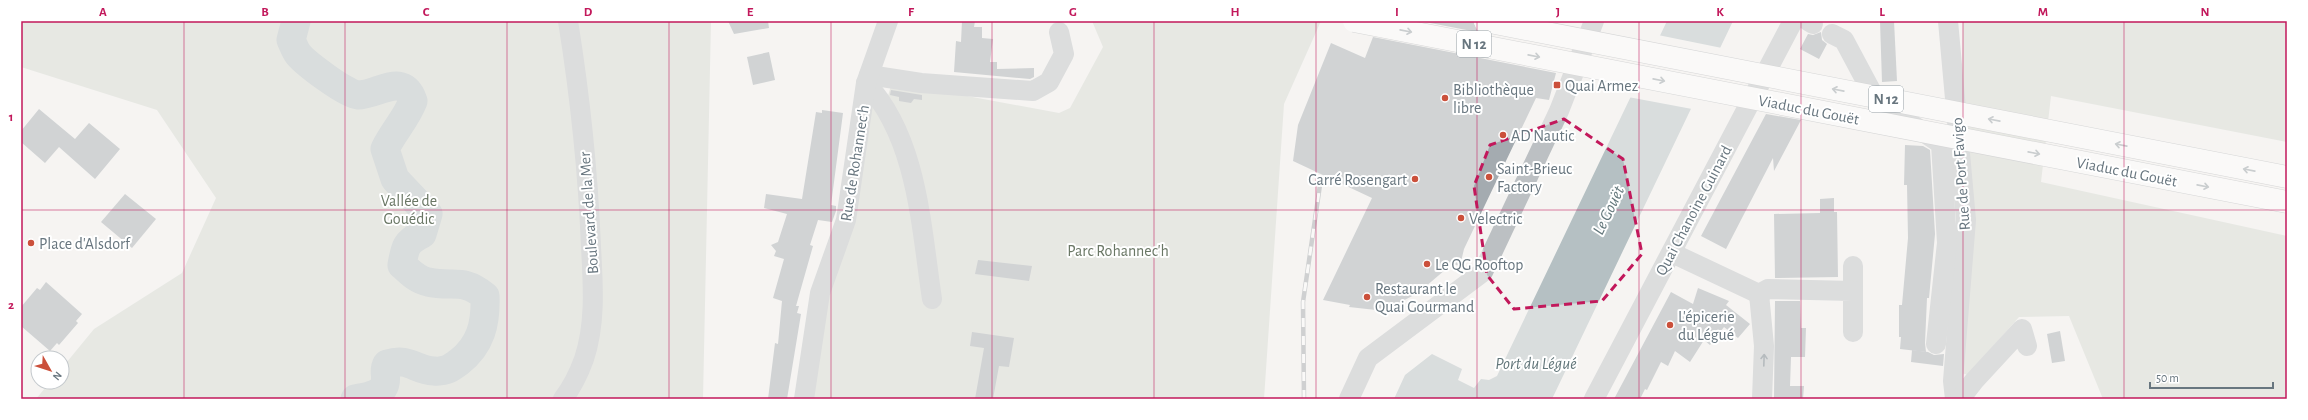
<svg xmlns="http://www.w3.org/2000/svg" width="2308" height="420" font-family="'Alegreya Sans',sans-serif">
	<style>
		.green { fill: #d5d9d1 }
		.water { fill: #b5c0c3 }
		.pier { fill: #f5f4f2 }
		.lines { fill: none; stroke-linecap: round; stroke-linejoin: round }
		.river { stroke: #b5c0c3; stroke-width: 29 }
		.building { fill: #a4abb0 }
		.minor { stroke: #bcc0c3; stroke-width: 20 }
		.rail-casing { stroke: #9fa4a8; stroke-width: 4.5 }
		.rail { stroke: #fff; stroke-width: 3; stroke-dasharray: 9; stroke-linecap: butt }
		.highway-bridge-casing { stroke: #b0b3b6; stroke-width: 23; stroke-linecap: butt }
		.highway-bridge { stroke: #fff; stroke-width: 22 }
		.oneway { stroke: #959fa5 }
		.oneway2 { stroke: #68767f }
		.marked { fill: none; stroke: #c2185b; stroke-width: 3; stroke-dasharray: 8 5; stroke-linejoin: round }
		.grid { fill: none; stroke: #c2185b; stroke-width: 1; stroke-opacity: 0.55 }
		.poi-dot { fill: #cb503b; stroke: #fff; stroke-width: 1.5 }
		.labels { text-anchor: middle; stroke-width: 4; stroke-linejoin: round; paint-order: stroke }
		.shield { fill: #fff; stroke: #959fa5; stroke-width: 1 }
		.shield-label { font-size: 15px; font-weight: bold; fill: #68767f }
		.poi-label { font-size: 16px; fill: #68767f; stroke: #fff; text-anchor: start }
		.street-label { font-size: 16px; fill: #68767f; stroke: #fff }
		.park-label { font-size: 16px; fill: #6a7765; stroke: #fff }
		.water-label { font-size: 17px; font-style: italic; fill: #63777b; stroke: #fff }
		.neatline { fill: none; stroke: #c2185b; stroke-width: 1.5 }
		.grid-label { font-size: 13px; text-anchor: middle; font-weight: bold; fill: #c2185b }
	</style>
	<rect width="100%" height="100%" fill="#f5f4f2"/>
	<g class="green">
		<path d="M21,21h690l-8,378h-667l14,-17h12v-14l32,-39 88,-56 34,-75 -59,-88 -136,-43z"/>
		<path d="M1092,21h229l-37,83 -20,295h-452l13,-95 46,-200 17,-8 4,-14 167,31 11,-5 33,-61z"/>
		<path d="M1963,21h324v121l-236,-46 -10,86 246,54v163h-184l-34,-83 -50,1 -51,58 -10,-3z"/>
	</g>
	<path class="water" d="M1667,21h66l-181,378h-158l11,-24 27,-21 30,15 -4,11 16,8 7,-9 8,1 8,-4z"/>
	<path class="pier" d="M1658,35l64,13 -30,61 -64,-12z"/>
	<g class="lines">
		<path class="river" d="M296,21l-5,19c2,4 4,10 7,14 7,9 48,40 60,41 20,0 45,-24 55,6 -7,18 -20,31 -28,48l10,30 33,35 -6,20c-16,8 -17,13 -20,31 8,7 15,15 26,17 26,6 33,-5 57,14 1,27 -4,49 -26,66 -8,6 -13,10 -25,9 -20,-1 -24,-14 -47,-7 -4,7 0,11 -2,19 -2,12 -20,14 -30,16"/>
	</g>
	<g class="building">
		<path d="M728,21h40l1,7 -35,6z"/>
		<path d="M962,21h13l-1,6h8v11l11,1 -3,23h7v7l37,-1v9l-4,2 -76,-7 2,-31 5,1z"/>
		<path d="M1420,21h53l4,9 5,3z"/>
		<path d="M1880,21h14l3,60 -15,1z"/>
		<path d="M1821,32l1,8 5,4 -8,15 -19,-10 8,-15 5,1z"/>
		<path d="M1373,37l183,36 -7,27 -13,-2 -72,151 -4,17 -8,-2 -34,29 -27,14 -15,3 -27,-3 1,-2 -27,-5 49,-102 -79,-37 5,-36 33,-82 34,15z"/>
		<path d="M769,52l6,28 -22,5 -6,-28z"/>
		<path d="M891,90l31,5v5l-8,-1 -3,4 -12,-2v-4l-9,-2z"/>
		<path d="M39,109l36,30 14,-16 31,26 -25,30 -36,-32 -14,16 -24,-21v-11z"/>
		<path d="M822,110l21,3 -12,92 5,1v5l-4,11 -14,-2 -8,25 3,1 -17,60h3l-2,7 4,1 -14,85h-19l7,-56 3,1 4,-43 -9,-3 11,-39 -10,-3 2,-5 -5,-6 7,-3 9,-28 -23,-6 2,-14 36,5 14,-87 6,1z"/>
		<path d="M1766,114l35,6 -27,51 -1,-13 -47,91 -25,-13z"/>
		<path d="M1905,145l18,1 7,4 5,84 -6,64h-2l-2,45 1,9 -26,-3 1,-12h-2v-32h3l6,-67 -1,-53h-3z"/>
		<path d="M125,194l31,25 -24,29 -31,-26z"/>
		<path d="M1834,198v14h3l1,65 -63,1 -1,-64 46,-1v-14z"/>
		<path d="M978,260l54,6 -3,15 -54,-7z"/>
		<path d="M46,282l36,32 -6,7 2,2 -19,22 -2,-2 -7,8 -29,-25v-19l16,-19 3,2z"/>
		<path d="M1698,288l31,13 -3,4 24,19 -12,14 -14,-11 -14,18 -6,-5 -14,22 -15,-11 -7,15 -7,-4 -14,28 -2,-1 -5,10h-26l57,-107 22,12z"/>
		<path d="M1775,301h25l1,27h5l-1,29h-14l-1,29h14l-1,13h-29z"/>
		<path d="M2060,331l5,30 -13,2 -5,-29z"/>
		<path d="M972,332l42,6 -5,29 -10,-1 -6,33h-18l9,-51 -14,-2z"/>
		<path d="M1912,350l16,2 6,3 10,-1 -1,12 -32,-4z"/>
	</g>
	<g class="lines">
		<g class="minor">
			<path d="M1808,21l5,3"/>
			<path d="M1948,21l18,199 -13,161 2,18"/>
			<path d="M1832,34l12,6 32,60 65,44 6,99 -11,101"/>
			<path d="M869,75l52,8 112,8 16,-9 15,-28 -5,-22"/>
			<path d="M866,83c52,56 55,144 66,216"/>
			<path d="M1672,253l87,41"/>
			<path d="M1853,291v-25"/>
			<path d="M1759,294l9,-5 85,2v41"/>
			<path d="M1759,294l5,52 -2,53"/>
			<path d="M563,399c9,-12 16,-26 21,-40 12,-36 9,-75 7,-112 -3,-76 -11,-151 -23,-226"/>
			<path d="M804,399l16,-106 26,-73 20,-137 22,-62"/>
			<path d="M1349,399l19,-41 115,-86 76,-161 35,-90"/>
			<path d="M1594,399l199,-378"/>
			<path d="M1960,399l14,-18 48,-52 5,17"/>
		</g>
		<g class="rail-casing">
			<path id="rail" d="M1304,399l-1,-97 18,-124"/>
		</g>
		<use href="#rail" class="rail"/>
		<g class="highway-bridge-casing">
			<g id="highway-bridge">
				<path d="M1354,21l933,181"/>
				<path d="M1485,21l802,156"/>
			</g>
		</g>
		<use href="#highway-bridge" class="highway-bridge"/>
	</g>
	<defs><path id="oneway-shaft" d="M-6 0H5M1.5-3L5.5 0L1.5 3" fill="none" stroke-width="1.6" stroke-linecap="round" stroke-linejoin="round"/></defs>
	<g class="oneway">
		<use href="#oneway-shaft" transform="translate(1406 31) rotate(11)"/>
		<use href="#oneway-shaft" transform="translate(1534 56) rotate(11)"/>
		<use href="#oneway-shaft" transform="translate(1659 80) rotate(11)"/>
		<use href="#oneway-shaft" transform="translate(1838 90) rotate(-169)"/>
		<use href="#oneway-shaft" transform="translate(1994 120) rotate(-169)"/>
		<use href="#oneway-shaft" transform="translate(2121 145) rotate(-169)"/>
		<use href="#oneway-shaft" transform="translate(2034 153) rotate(11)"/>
		<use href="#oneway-shaft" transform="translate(2249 170) rotate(-169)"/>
		<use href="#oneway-shaft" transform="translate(2203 186) rotate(11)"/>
	</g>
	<use class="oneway2" href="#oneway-shaft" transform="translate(1764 360) rotate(-88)"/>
	<path d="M0 0H2308V420H0ZM1564,119l59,40 19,95 -40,47 -88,8 -27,-34 -13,-89 16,-41z" fill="#f5f4f2" fill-opacity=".55" fill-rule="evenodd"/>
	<path class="marked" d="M1564,119l59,40 19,95 -40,47 -88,8 -27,-34 -13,-89 16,-41z"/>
	<path class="grid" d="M184,21v378M345,21v378M507,21v378M669,21v378M831,21v378M992,21v378M1154,21v378M1316,21v378M1477,21v378M1639,21v378M1801,21v378M1963,21v378M2124,21v378M21,210h2266"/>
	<g class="poi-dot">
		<rect x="1553" y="81" width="8" height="8" rx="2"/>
		<circle cx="1445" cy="98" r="4"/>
		<circle cx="1503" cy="135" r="4"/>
		<circle cx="1489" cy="177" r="4"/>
		<circle cx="1415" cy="179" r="4"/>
		<circle cx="1461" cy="218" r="4"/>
		<circle cx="31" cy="243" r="4"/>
		<circle cx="1427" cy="264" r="4"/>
		<circle cx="1367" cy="297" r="4"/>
		<circle cx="1670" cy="325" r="4"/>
	</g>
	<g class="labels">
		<g class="shield">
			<rect x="1457" y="31" width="34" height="26" rx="3"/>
			<rect x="1869" y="86" width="34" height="26" rx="3"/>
		</g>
		<g class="shield-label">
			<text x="1474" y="49">N 12</text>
			<text x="1886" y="104">N 12</text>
		</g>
		<g class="poi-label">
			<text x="1565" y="91">Quai Armez</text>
			<text x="1453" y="95">Bibliothèque<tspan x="1453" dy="18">libre</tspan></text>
			<text x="1511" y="141">AD Nautic</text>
			<text x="1497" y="174">Saint-Brieuc<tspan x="1497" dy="18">Factory</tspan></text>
			<text x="1407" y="185" text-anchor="end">Carré Rosengart</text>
			<text x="1469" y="224">Velectric</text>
			<text x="39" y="249">Place d'Alsdorf</text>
			<text x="1435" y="270">Le QG Rooftop</text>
			<text x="1375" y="294">Restaurant le<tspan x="1375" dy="18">Quai Gourmand</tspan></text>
			<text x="1678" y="322">L'épicerie<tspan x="1678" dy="18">du Légué</tspan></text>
		</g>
		<g class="street-label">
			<text transform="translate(1809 109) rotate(11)" y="6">Viaduc du Gouët</text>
			<text transform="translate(854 163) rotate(-81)" y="6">Rue de Rohannec'h</text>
			<text transform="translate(2127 171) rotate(11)" y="6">Viaduc du Gouët</text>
			<text transform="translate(1960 174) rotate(-94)" y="6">Rue de Port Favigo</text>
			<text transform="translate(1693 210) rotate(-62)" y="6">Quai Chanoine Guinard</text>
			<text transform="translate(588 213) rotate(-94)" y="6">Boulevard de la Mer</text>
		</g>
		<g class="park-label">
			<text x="409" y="206">Vallée de<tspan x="409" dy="18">Gouédic</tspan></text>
			<text x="1118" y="256">Parc Rohannec'h</text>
		</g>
		<g class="water-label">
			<text transform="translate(1608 210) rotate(-64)" y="6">Le Gouët</text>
			<text x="1536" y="369">Port du Légué</text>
		</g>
	</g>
	<rect width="2308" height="420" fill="none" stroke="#ffffff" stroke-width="44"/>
	<g transform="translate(50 370) rotate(129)"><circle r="19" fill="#ffffff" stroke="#c3c8cc"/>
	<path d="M0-3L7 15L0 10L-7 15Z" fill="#cb503b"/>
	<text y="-6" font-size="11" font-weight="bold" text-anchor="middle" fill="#68767f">N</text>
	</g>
	<path d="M2150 382v6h123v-6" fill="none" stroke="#68767f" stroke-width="2"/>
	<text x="2156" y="382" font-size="12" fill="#68767f" stroke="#ffffff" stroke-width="3" paint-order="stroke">50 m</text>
	<rect x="22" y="22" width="2264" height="376" class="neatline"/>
	<g class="grid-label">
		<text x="103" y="16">A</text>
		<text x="265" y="16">B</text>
		<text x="426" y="16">C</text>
		<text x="588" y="16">D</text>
		<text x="750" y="16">E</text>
		<text x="911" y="16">F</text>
		<text x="1073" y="16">G</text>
		<text x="1235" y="16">H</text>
		<text x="1397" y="16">I</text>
		<text x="1558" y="16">J</text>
		<text x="1720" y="16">K</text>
		<text x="1882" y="16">L</text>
		<text x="2043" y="16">M</text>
		<text x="2205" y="16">N</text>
		<text x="11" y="121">1</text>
		<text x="11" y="309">2</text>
	</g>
</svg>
